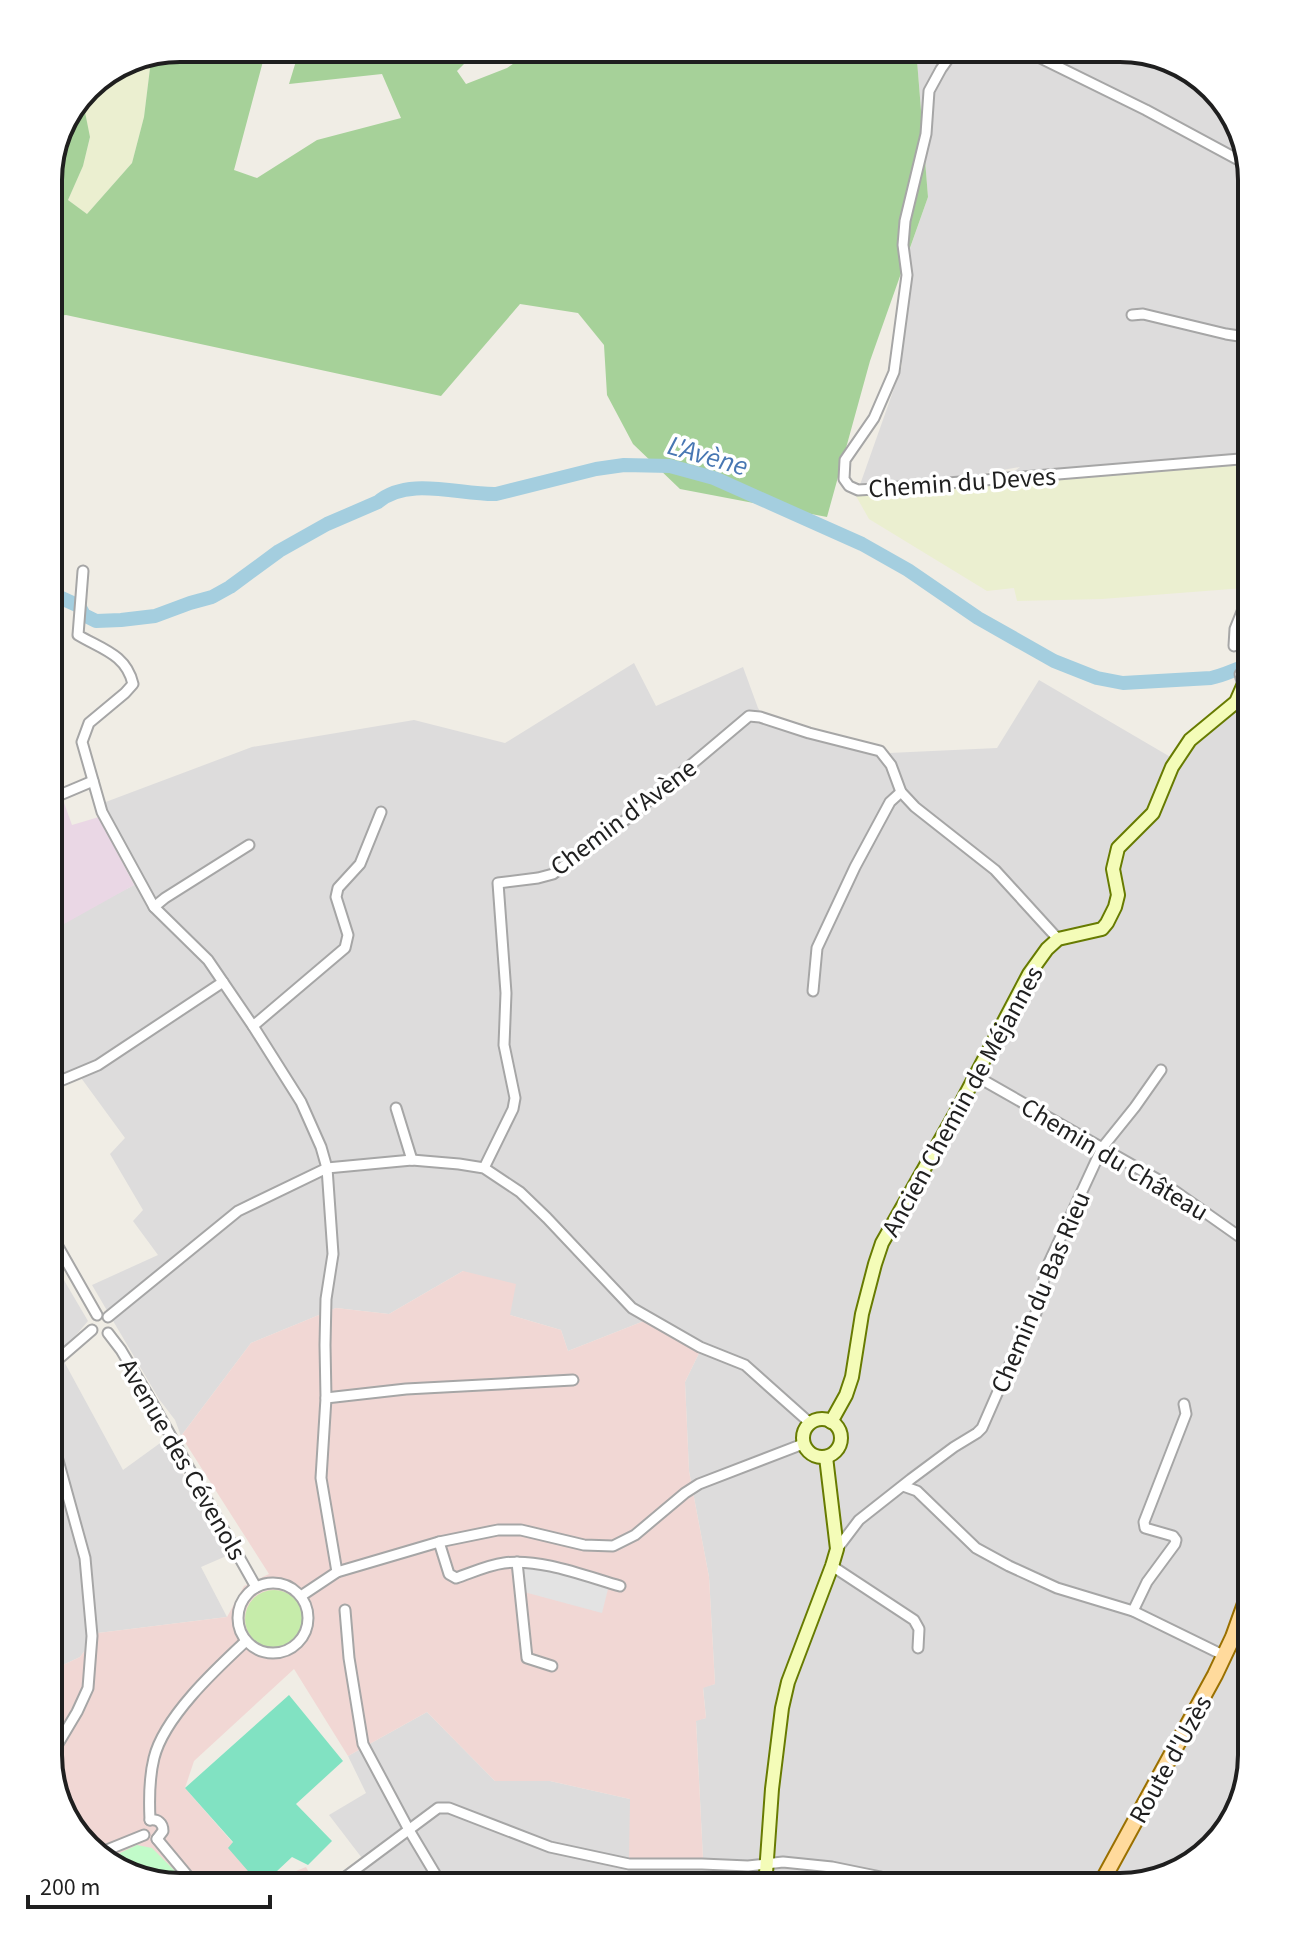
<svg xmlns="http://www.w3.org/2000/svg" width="1300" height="1935" font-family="'Source Sans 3',sans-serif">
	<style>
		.residential { fill: #dddcdc }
		.commercial { fill: #f1d7d4 }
		.industrial { fill: #ead7e5 }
		.farmland { fill: #ebefd0 }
		.grass { fill: #c6ecaa }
		.forest { fill: #a6d199 }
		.park { fill: #c1fbc9 }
		.pitch { fill: #81e2c2 }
		.parking { fill: #e3e3e3 }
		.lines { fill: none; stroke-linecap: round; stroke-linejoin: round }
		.river { stroke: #a4cedf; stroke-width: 14 }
		.street-casing { stroke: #a6a6a6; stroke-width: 13 }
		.secondary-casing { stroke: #677b01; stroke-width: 16 }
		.primary-casing { stroke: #9a7000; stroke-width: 18 }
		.street { stroke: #fff; stroke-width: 9 }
		.secondary { stroke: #f4fcb8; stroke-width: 12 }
		.primary { stroke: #ffda9c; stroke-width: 14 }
		.labels { text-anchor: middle; stroke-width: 7; stroke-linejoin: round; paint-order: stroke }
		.street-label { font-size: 26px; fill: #1f1f1f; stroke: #fff }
		.water-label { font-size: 28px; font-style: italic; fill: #4877b3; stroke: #fff }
		.rim { fill: none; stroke: #1f1f1f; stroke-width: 4 }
	</style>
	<rect width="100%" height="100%" fill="#f0ede5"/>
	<g class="residential">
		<path d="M916,48h213l64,22 42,44 17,66v281l-167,13 -9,5 -75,2 19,-14 -164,29 46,-130 -1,-92 27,-77z"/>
		<path d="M634,663l22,43 87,-39 15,41 4,6 112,33 15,6 108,-5 42,-68 140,82 29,-33 42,-35v-22h2v1084l-18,66 -48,48 -65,17h-793l37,-25 -36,-47 37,-22 -18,-37 79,-44 68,69h55l80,18 73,60 -7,-139 10,-2 -3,-31 12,-3 -6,-107 -20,-106 -4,-89 16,-33 -57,-28 -76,30 -7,-21 -51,-15 -47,-44 -74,43 -53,-6 -85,35 -70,93 -6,-16 -16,-21 -67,-114 66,-30 -25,-34 10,-11 -33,-56 15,-16 -49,-67 -28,10v-151l86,-45 -39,-79 157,-59 162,-27 91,23z"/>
		<path d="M58,1270l30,51 -28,33 63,116 40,-29 68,113 -30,13 26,50 -129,16 -18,24 -32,15v-395z"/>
	</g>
	<path class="commercial" d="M463,1271l53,13 -6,31 51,15 7,21 76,-30 57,28 -16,33 4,89 20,106 6,107 -12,4 3,30 -10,3 7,138 -74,-1 1,-59 -80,-18h-55l-68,-69 -79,44 -54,-87 -100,92 -9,27 48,55 28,42 45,-18 11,20h-146l-64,-22 -42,-44 -17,-66v-83l32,-15 18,-24 129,-16 17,-31 25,-12 -88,-138 70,-93 85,-35 53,6z"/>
	<path class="industrial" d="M48,777l15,23 9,25 27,-8 35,68 -86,48z"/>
	<g class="farmland">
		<path d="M151,60l-7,57 -12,46 -45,51 -19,-14 15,-34 7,-28 -8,-41 5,-11z"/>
		<path d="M1252,461v110l-8,17 -142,11 -85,2 -3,-13 -27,3 -118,-72 -13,-23 145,-15 74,-2 10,-5z"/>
	</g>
	<circle class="grass" cx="274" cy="1619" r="29"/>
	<path class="forest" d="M180,48h85l1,2 -32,120 23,8 60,-38 84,-22 -19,-44 -93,10 11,-36h180l-23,23 9,13 41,-16 30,-20h379l12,149 -58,164 -43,156 -147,-28 -47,-45 -26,-49 -3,-50 -26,-32 -58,-9 -79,92 -375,-81 -18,2v-146l34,-74 8,40 -7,29 -15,34 19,14 45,-51 12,-46 7,-57z"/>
	<path class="park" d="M137,1845l15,3 27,27 -16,9 -56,-19 -4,-4z"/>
	<path class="pitch" d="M289,1695l54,66 -47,43 36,37 -24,24 -16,-8 -31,29 -33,-38 5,-6 -48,-54z"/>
	<path class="parking" d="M531,1567l18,2 60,16 -7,28 -78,-21 -2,-24z"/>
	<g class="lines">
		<path class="river" d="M48,592l31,14 5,9 12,6 25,-1 34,-4 35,-13 22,-6 18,-10 49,-36 48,-27 51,-22c30,-26 82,-7 118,-8l100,-25 28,-4 46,1 44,12 148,66 46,26 70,48 76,43 43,17 26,5 88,-5c15,-3 26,-10 41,-14"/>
		<g class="street-casing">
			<g id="street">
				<path d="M956,48l-15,21 -12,22 -3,43 -21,87 -2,24 4,30 -13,97 -20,46 -29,42 -1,19 5,7 9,4 17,-1 377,-31"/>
				<path d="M1020,48l126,62 102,55"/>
				<path d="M1132,315l11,-1 83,20 26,4"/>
				<path d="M83,571l-5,64c23,14 48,19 55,49l-8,9 -36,30 -7,19 20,70 52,95 54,53 45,66 48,76 20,45 6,21 6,86 -7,45 -1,46 1,53 -5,80 16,94"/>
				<path d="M1234,646l1,-17 17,-42"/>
				<path d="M1240,674l3,12 9,6"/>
				<path d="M48,800l45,-19"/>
				<path d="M154,907l11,-9 84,-53"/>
				<path d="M813,991l4,-43 38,-81 35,-65 11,-10"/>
				<path d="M253,1026l92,-78 3,-13 -12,-38 2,-9 22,-24 21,-52"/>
				<path d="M974,1075l188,107 78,55 12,11"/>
				<path d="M48,1086l50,-21 125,-83"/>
				<path d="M396,1108l16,52"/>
				<path d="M484,1168l29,-59 2,-11 -11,-53 2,-52 -8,-110 40,-5 15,-4 75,-56 121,-102 11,1 49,16 71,18 11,14 10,27 14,15 80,63 63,69"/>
				<path d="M48,1229l49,86"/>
				<path d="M108,1317l130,-106 89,-43 85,-8 47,4 25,4 36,24 27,26 85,90 68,39 45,18 65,58"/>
				<path d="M108,1333l13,17 25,42 110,195"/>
				<path d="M48,1368l44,-38"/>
				<path d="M326,1398l80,-9 167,-9"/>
				<path d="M48,1424l37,134 7,78 -4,52 -11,24 -28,47"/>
				<path d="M903,1486l14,5 59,57 33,18 48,22 76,23 92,45"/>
				<path d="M439,1542l10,32 7,4c15,-5 32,-13 48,-15 36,-5 81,13 116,23"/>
				<path d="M837,1549l22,-29 52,-41 43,-32 23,-14 5,-5 35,-80 19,-35 11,-46 55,-119 33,-41 26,-37"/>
				<path d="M517,1562l10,96 25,8"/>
				<path d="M832,1566l82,54 5,9 -1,19"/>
				<circle cx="273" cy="1618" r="35"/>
				<path d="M301,1596l36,-24 102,-30 59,-12h23l63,15 29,1 22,-11 50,-42 14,-9 104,-40"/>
				<path d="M345,1610l4,48 14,86 46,86 34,57"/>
				<path d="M1133,1611l14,-29 28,-38 1,-4 -3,-4 -28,-8 -1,-6 42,-108 -2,-10"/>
				<path d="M150,1820c-1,-21 -1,-42 4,-62 10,-41 62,-89 92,-117"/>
				<path d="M150,1820c8,-1 13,3 13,11l-6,8"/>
				<path d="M157,1839l40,48"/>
				<path d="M97,1854l47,-19"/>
				<path d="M332,1887l106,-79h11l101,39 79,17h73l46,2 35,-4 49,5 49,10 26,10"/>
			</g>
		</g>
		<g class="secondary-casing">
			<g id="secondary">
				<circle cx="822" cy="1438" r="19"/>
				<path d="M831,1422l15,-27 6,-18 10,-63 13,-50 7,-21 76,-134 71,-135 18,-25 11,-10 44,-10 5,-6 8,-16 3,-12 -5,-26 5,-21 35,-35 19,-46 18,-27 46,-38 7,-16"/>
				<path d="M765,1887l7,-98 10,-81 6,-26 44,-116 5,-17 -11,-92"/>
			</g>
		</g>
		<g class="primary-casing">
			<path id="primary" d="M1099,1887l116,-212 18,-38 19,-53"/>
		</g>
		<use href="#street" class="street"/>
		<use href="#secondary" class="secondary"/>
		<use href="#primary" class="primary"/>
	</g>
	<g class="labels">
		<g class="street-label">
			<text transform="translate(962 482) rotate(-4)" y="9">Chemin du Deves</text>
			<text transform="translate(623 817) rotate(-37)" y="9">Chemin d'Avène</text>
			<text transform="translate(962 1101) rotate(-61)" y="9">Ancien Chemin de Méjannes</text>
			<text transform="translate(1115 1159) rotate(31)" y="9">Chemin du Château</text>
			<text transform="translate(1040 1292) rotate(-67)" y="9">Chemin du Bas Rieu</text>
			<text transform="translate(183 1459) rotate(60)" y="9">Avenue des Cévenols</text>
			<text transform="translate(1170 1759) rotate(-61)" y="9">Route d'Uzès</text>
		</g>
		<g class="water-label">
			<text transform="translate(708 455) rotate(16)" y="10">L'Avène</text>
		</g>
	</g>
	<path d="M0 0H1300V1935H0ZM180 62H1120A118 118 0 0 1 1238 180V1755A118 118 0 0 1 1120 1873H180A118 118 0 0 1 62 1755V180A118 118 0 0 1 180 62Z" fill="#fff" fill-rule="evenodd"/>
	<path class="rim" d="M180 62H1120A118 118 0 0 1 1238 180V1755A118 118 0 0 1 1120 1873H180A118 118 0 0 1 62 1755V180A118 118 0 0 1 180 62Z"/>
	<path d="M28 1895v12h242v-12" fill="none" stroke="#1f1f1f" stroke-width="4"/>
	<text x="40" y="1895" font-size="24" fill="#1f1f1f" stroke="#ffffff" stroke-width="6" paint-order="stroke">200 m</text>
</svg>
